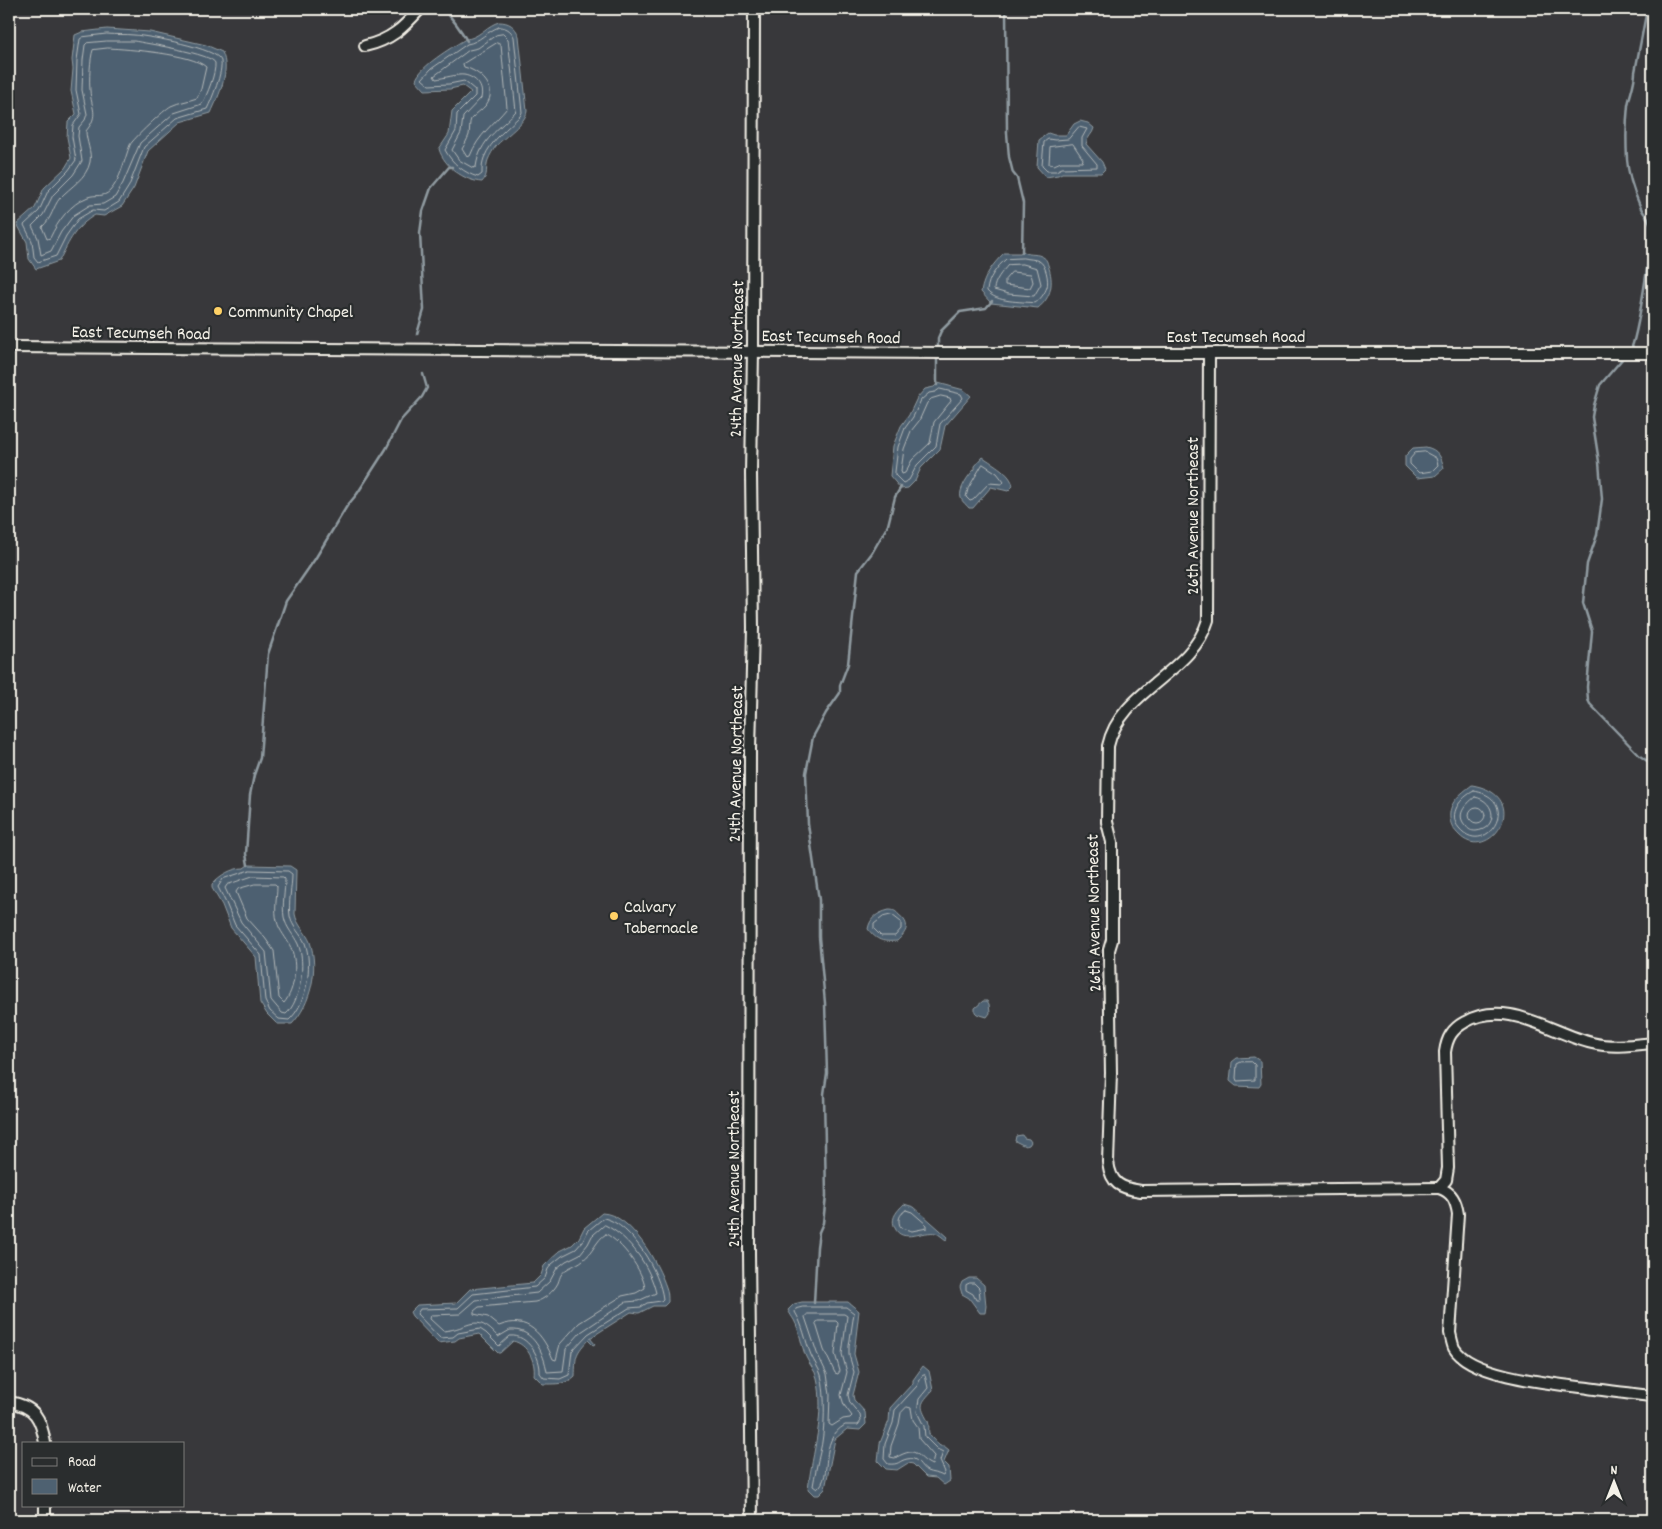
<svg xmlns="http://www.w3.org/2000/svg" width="1662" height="1529" font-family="Dekko,sans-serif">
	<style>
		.water { fill: #4e6171; stroke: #909ba1 }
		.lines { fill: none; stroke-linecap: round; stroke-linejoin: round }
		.shore { stroke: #b2b7b8; stroke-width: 1 }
		.stream { stroke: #909ba1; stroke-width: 2.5 }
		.minor-casing { stroke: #f4f1e8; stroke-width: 14 }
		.minor { stroke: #2a2d2e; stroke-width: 10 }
		.poi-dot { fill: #ffd166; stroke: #2a2d2e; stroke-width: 2 }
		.labels { text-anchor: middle; stroke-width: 4.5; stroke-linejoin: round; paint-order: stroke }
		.poi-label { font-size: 18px; fill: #f4f1e8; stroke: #2a2d2e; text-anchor: start }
		.street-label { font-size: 18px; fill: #f4f1e8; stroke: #2a2d2e }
	</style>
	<rect width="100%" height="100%" fill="#38383b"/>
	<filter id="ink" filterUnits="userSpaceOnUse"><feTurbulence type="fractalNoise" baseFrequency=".02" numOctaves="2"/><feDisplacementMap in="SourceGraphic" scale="10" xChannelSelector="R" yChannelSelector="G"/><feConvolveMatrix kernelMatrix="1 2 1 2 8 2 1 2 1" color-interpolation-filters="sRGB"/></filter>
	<g filter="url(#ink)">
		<g class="water">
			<path d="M499,22c10,0 16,4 20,14l8,75c-1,12 -23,26 -31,35 -3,4 -6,9 -8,14 -3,8 1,15 -6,22 -18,-1 -38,-16 -43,-33l10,-15 3,-23 19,-19 -8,-6 -13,3 -25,1 -9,-10c4,-14 35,-32 48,-40 2,-2 5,-1 7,-2 10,-3 17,-13 28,-16z"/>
			<path d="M107,29l43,3 56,13 16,7c9,19 -3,43 -11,61l-31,9 -32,29 -14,37 -12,18 -18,10 -9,-1c-20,12 -25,25 -36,46l-23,8 -7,-10 -2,-17 -10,-18 18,-16 9,-20 21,-20 6,-10 -4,-21 1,-15 8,-8 -5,-23 2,-22 -1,-9 3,-25 7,-3z"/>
			<path d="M1080,121l8,2 6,5c-1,6 -7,9 -8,16l16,18 3,7 -4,4h-39l-4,2 -12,2 -9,-10 2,-27 9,-7 6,2h12l8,-11z"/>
			<path d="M1023,251c5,5 12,2 18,5 5,2 6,5 7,9 6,17 4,32 -10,43l-47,-5 -10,-11c3,-16 11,-27 23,-39h16z"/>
			<path d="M938,383l26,7 7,6 -26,30 -5,23 -19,19 -6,13 -7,7 -7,1 -11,-13 3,-30 8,-20 8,-11 8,-17 8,-9 9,-2z"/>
			<path d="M1426,447c12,3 15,9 18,21l-9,8 -18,2 -12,-12v-10l8,-8z"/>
			<path d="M983,457c10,7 28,16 30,29l-5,5 -17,-4 -18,21h-4c-2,-3 -7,-6 -8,-10 -3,-8 8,-24 14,-29v-3z"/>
			<path d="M1472,785c64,11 17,81 -13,50 -5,-5 -8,-9 -9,-16 -2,-16 10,-25 22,-34z"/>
			<path d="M248,865l42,1 6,4 -1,44c2,11 11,18 15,28 9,27 1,62 -18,82h-15l-10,-10 -7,-11 -4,-46 -25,-29 -9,-23 -10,-17v-4c8,-9 20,-16 32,-16z"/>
			<path d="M889,910c5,0 7,1 10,5 12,9 8,17 -2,26 -14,1 -20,0 -29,-12 2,-11 9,-16 21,-19z"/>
			<path d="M983,1001h4l2,3 1,9 -3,4 -10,-3 -2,-2v-4z"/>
			<path d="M1254,1057l6,4 1,23 -2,3 -23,-1 -6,-5 2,-19 5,-4z"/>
			<path d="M1022,1135l2,3 5,1 2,3 -2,3 -4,1 -10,-5 1,-5z"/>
			<path d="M904,1204l10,3 34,30 -2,3c-3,-2 -7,-6 -10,-7 -12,-3 -34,11 -41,-5 -5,-10 2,-17 9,-24z"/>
			<path d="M602,1213c29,1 56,50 64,74 2,4 2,11 2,15l-4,4h-11l-14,7 -8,-1 -41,26 5,6 -2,1 -5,-5c-14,15 -12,17 -13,36 -9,9 -20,8 -32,8l-9,-9c2,-14 -7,-31 -21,-34l-13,12h-2l-19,-19 -20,4 -4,3 -17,2 -26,-27 -2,-4 7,-7 39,-2 14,-14 63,-6 8,-8 3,-9 5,-5 11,-10 12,-6 7,-7 5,-10z"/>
			<path d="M969,1278h7l8,7 2,21 -1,7h-5l-11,-15 -7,-4 -2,-7 2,-5z"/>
			<path d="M802,1302h46l11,9 -5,43 5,18 -6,23 1,5 11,12 1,12 -6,6 -13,-1 -12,10 -10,50 -6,6h-5l-6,-6c4,-36 18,-75 9,-111 -2,-8 -8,-14 -11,-21 -5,-12 -6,-26 -12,-37 -2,-3 -4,-6 -6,-10l6,-6z"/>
			<path d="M923,1366l6,5 4,19c-13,14 -14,15 -5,31 2,5 0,8 1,13 2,4 8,9 11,12h4l5,4 -5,12 5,5 1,14 -6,4 -8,-7 -10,-1 -13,-13 -5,-1 -11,7 -11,-1 -8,-8 2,-18 9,-22 1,-13 23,-25v-3z"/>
		</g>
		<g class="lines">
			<g class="shore">
				<path d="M499,27c7,0 12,3 15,10l8,75 -1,3c-13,13 -30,25 -37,43 -2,5 -2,11 -2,16l-4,3c-14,-4 -26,-14 -33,-27l11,-19 1,-17 18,-18v-6l-11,-9 -15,3 -20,1 -7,-6 9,-10 36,-25c13,-2 20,-13 32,-17z"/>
				<path d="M107,34c9,1 18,0 27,1 14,1 84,13 87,26 2,11 -9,38 -14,48l-30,9 -33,29 -15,39 -10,16 -15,9 -11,-1 -15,9 -12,17 -10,20 -18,6 -4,-5 -2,-16 -8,-16 15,-14 9,-20 20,-20 8,-11 -4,-23 1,-12 8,-11 -5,-24 1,-30 3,-21 3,-2z"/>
				<path d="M503,34l5,5 8,72c-17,19 -36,28 -40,56l-3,1 -14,-8 -7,-10 9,-17 2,-16 18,-19c3,-11 -5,-21 -17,-23 -7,-1 -20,3 -28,4l-2,-3 35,-26 9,-2 18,-13z"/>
				<path d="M107,41c9,0 18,0 27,0 11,2 79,13 81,22 1,10 -8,32 -13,41l-28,9 -34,30 -17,40 -8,14 -12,7 -13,1 -16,10 -13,17 -10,19 -10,4 -3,-17 -6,-12 11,-11 10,-20 20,-20 9,-14 -4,-25 1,-9 6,-7 2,-6 -5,-24 1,-30 2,-15 2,-2z"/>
				<path d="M497,43l4,2 6,63c-13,16 -29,27 -37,48l-3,1 -5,-8c3,-5 5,-9 7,-14 1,-5 0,-12 2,-16 4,-5 11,-9 15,-14 13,-17 -6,-34 -22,-38l-1,-3z"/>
				<path d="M108,48c20,1 85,6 98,19l-5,22 -4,9c-8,3 -18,4 -26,8 -6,3 -39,34 -41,39 -6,15 -9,34 -20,46 -7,7 -14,3 -22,6 -18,7 -30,24 -38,41l-3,1 -5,-12c11,-10 10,-19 18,-29 10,-11 27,-20 30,-36 2,-10 -4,-21 -4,-31 14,-17 5,-22 4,-41 -1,-9 0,-32 3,-40z"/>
				<path d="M1079,127l8,2 -5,9v8l15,18v3l-35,1 -6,3h-9l-5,-5 2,-24 4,-3 7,1 13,-1z"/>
				<path d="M1073,144l10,15 -1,3h-21l-7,3 -5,-1 1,-17z"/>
				<path d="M1023,258c5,1 12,1 16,3 7,3 10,20 8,26 -2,6 -7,13 -12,16 -15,-2 -38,0 -48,-12 1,-13 10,-24 19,-32z"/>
				<path d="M1023,264l14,4 4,16 -7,12 -26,-2 -14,-4c0,-9 8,-18 14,-25z"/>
				<path d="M1012,272l19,2 2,8 -3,6 -25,-3v-5z"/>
				<path d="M940,389l21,5 2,4 -23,26 -4,22 -19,19 -8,15 -6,3 -8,-8v-3l3,-25 7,-19 8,-11 8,-17 8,-7 6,-1z"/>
				<path d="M941,396l9,2 1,3 -17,21 -4,21 -18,17 -7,13 -3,1 -1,-3 3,-22 7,-18 8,-10 8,-18 4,-4z"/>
				<path d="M1425,452l11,6 2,7 -6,6 -13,2 -9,-9v-5l5,-6z"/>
				<path d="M983,464l14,9 7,9 -2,2 -13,-1 -16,17 -3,1 -4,-4 2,-8z"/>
				<path d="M1474,791c50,8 12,69 -15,37 -12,-14 2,-31 15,-37z"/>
				<path d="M1475,797c22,4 23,32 1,34 -5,0 -7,-1 -10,-5 -11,-11 -1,-21 9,-29z"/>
				<circle cx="1477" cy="815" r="8"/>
				<path d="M250,870l38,1 4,3c0,13 -4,29 -2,42 2,11 11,18 15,27 8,22 2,61 -16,77l-10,-1 -9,-8 -5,-10 -4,-46 -26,-30 -9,-22 -8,-16 5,-8z"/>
				<path d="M253,876l30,1 2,2c0,12 -3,26 -1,38 2,11 10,18 14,27 8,18 3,57 -12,70l-4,-1 -11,-13 -5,-48 -25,-30 -16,-34 2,-3z"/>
				<path d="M255,884h20l2,2c0,11 -3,24 0,35 2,10 10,17 14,27 7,16 4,42 -7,55l-5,-5 -5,-47 -9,-13 -18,-20 -11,-26 2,-3z"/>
				<path d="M892,915l9,7v7l-6,7h-14l-7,-7v-5l9,-7z"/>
				<path d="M1252,1062l3,3v15l-18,1 -1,-3 1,-14 4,-2z"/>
				<path d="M906,1210l6,2 15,13v3l-15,3 -11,-3c-4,-7 -2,-14 5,-18z"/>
				<path d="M604,1218c28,6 56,55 59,81l-2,2 -14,2 -6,4 -12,1 -41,26 -16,17 -3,24 -9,4 -16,-1 -4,-5c1,-15 -12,-39 -30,-37l-11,10 -13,-13 -6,-4 -22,4 -5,4 -13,1 -23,-24 3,-5 38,-1 15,-14 62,-7 10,-9 3,-9 4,-5 10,-8 14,-7 7,-8 5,-10z"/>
				<path d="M605,1225c25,12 45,42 51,68l-18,8 -12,1 -45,30 -15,17 -3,22 -16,1c-3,-19 -14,-44 -37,-42l-12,7c-23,-26 -28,-8 -55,-6l-13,-12 1,-4 29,-1 16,-14 61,-7 13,-12 7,-13 9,-7 14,-7 8,-10 4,-8z"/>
				<path d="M606,1234c16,8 37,37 39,54l-9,5 -14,3 -43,27 -19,21 -4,16 -3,-1c-10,-24 -25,-45 -54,-33l-11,-9 -14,-3v-3l5,-4 56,-5c9,-2 19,-11 23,-19 1,-3 2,-6 3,-8 5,-8 15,-9 22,-15 10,-7 13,-20 23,-26z"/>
				<path d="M970,1283h4l5,5 1,10 -1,2h-3l-3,-6 -7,-4v-5z"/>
				<path d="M803,1307h43l8,6 -5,33v9l5,17 -6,23 2,8 10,12 1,6 -3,4h-13c-28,16 -11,51 -28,64l-4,-3c2,-12 4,-22 7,-34 5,-18 6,-59 1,-77 -2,-7 -7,-13 -10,-20 -6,-15 -8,-30 -16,-43l1,-3z"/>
				<path d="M808,1314h36l3,2 -5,38 5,18 -6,23 3,10 8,11 -2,2 -7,1 -11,7 -3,-2 1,-29 -3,-21 -10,-21 -12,-36z"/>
				<path d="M818,1321h18l2,2 -3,31 5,17 -2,3 -3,-1 -11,-23 -8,-26z"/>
				<path d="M925,1375l3,13 -9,11 -2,13 7,14 1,11 12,12 6,3 -3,9 5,11 -2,4c-5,-3 -12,-3 -16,-5 -7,-4 -9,-15 -20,-12 -9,2 -7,6 -19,5l-4,-5 1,-15 8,-21 2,-13 22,-24 5,-10z"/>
				<path d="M907,1407l4,1 2,12 5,7 1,12 15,17 -2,9c-17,-7 -12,-21 -37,-7l-5,-1 1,-11 8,-22 2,-11z"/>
			</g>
			<g class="stream">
				<path d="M443,9c10,10 17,19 24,32"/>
				<path d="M1006,9l1,124 2,24 4,16 4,5 6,25 -1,49"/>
				<path d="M417,334l7,-24 -4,-77 3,-22 8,-23 18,-21h3"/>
				<path d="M938,351v-13l3,-7 19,-19 26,-4 6,-7"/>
				<path d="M1630,351c7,-11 24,-115 20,-128 -2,-6 -8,-11 -10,-17 -6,-14 -12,-31 -13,-47 -1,-18 -1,-36 1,-54 2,-11 7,-22 7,-33l12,-63"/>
				<path d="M1624,357l-24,28 -6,20 -2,12 7,45 3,37 -5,36 -10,29 -4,39 9,28 -5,56 1,13 2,4 50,52 13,9"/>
				<path d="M937,385v-29"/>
				<path d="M248,865l-2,-11 4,-59 4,-20 6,-17 8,-104 18,-53 29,-42 32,-53 10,-12 29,-45 15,-29 21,-23 5,-9 -4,-14"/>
				<path d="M814,1303l3,-56 2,-15 4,-9 3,-27 -2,-102 3,-21 -2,-70 -6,-66v-37l-11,-76 -2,-51 7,-36 13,-24 14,-20v-8l8,-21 10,-93 14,-18 16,-28 7,-28 6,-10"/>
			</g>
			<g class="minor-casing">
				<g id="minor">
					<path d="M365,46c26,-6 38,-18 55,-37"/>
					<path d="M9,347l932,6h712"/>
					<path d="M1209,353l-1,267c-16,54 -88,70 -100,126l-1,76 5,20v98l-3,10 2,123 -3,89c3,22 12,26 33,29l298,-3"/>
					<path d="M1653,1043c-20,2 -41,5 -61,0 -41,-10 -85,-45 -127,-21 -13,7 -18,16 -20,30l3,116 -2,12 -7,8c13,4 17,13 19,26l-8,119c1,4 2,10 4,15 17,29 103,36 134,40 22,3 43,6 65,8"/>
					<path d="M9,1402c26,4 32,16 36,41"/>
					<path d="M45,1505v15"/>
					<path d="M752,1520l-3,-267 1,-503 3,-122 -2,-154 2,-123 1,-342"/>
				</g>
			</g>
			<use href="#minor" class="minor"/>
		</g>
	</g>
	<g class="poi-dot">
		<circle cx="218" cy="311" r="5"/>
		<circle cx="614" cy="916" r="5"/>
	</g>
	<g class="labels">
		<g class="poi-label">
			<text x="228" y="317">Community Chapel</text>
			<text x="624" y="912">Calvary<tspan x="624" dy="21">Tabernacle</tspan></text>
		</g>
		<g class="street-label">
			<text transform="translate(141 332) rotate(1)" y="6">East Tecumseh Road</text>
			<text transform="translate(831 336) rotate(1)" y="6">East Tecumseh Road</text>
			<text x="1236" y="342">East Tecumseh Road</text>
			<text transform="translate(736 359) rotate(-89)" y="6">24th Avenue Northeast</text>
			<text transform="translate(1192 516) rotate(-90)" y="6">26th Avenue Northeast</text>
			<text transform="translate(735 764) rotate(-89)" y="6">24th Avenue Northeast</text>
			<text transform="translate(1093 913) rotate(-91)" y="6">26th Avenue Northeast</text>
			<text transform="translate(733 1169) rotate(-90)" y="6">24th Avenue Northeast</text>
		</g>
	</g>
	<rect width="1662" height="1529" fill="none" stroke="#2a2d2e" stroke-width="30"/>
	<rect x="15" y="15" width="1632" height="1499" fill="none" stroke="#f4f1e8" stroke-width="2" filter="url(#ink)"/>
	<rect x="22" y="1442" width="162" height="65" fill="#2a2d2e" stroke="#7b7b78"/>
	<rect x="32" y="1458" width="25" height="8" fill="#2a2d2e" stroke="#7b7b78"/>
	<text x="68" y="1466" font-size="15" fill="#f4f1e8">Road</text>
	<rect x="32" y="1479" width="25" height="15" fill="#4e6171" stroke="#7b7b78"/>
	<text x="68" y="1492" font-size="15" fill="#f4f1e8">Water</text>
	<g transform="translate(1614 1482)" stroke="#2a2d2e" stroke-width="4" paint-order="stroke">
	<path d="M0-4L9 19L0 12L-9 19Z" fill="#f4f1e8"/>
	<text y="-8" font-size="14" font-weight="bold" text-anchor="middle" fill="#f4f1e8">N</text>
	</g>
</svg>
